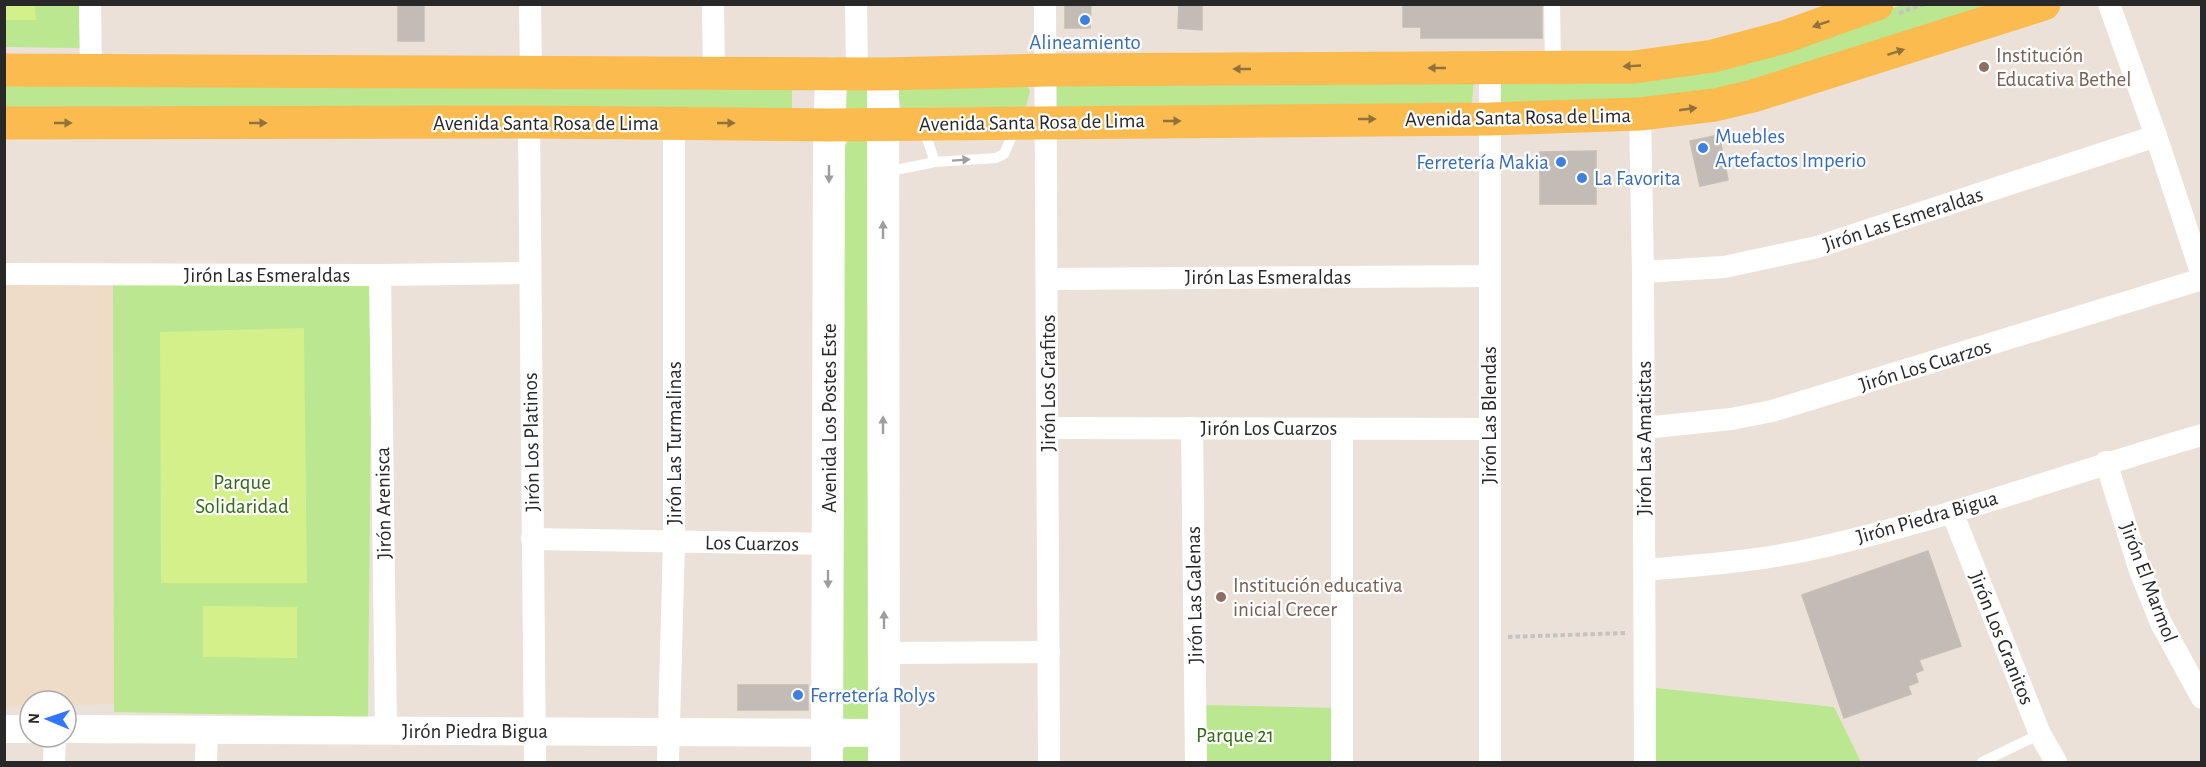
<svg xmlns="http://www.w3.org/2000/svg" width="2206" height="767" font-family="'Alegreya Sans',sans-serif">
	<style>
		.education { fill: #efdcc6 }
		.green { fill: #bae790 }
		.pitch { fill: #d3f08b }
		.building { fill: #c3bbb5; stroke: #c7bdb2; stroke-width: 1.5 }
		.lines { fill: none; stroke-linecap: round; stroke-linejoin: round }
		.path { stroke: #c3c3c3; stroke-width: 4; stroke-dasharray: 4.5 3; stroke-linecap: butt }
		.service { stroke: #fff; stroke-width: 10 }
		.pedestrian { stroke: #fff; stroke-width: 16 }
		.minor { stroke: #fff; stroke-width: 22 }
		.tertiary { stroke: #fff; stroke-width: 28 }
		.secondary { stroke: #fff; stroke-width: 32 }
		.primary { stroke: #fbbb4f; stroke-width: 33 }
		.oneway { fill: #92723c }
		.oneway2 { fill: #9e9e9e }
		.shop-dot { fill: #3f7fe0; stroke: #fff; stroke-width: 2 }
		.education-dot { fill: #8d6e63; stroke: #fff; stroke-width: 2 }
		.labels { text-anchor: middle; stroke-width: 4.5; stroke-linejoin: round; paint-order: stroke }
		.shop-label { font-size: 21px; fill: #366cbe; stroke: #fff; text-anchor: start }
		.education-label { font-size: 21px; fill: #785e54; stroke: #fff; text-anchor: start }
		.street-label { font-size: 21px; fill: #282828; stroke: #fff }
		.park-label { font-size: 21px; fill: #316914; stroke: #fff }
	</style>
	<rect width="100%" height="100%" fill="#ece1d8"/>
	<path class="education" d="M4,285h109l1,419 -48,1v-4h-36v5l-25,1z"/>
	<g class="green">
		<path d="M5,5h74l1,43 -75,-1z"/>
		<path d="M1902,5h107l-297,91 -210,13 -6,-11 2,-17 281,-36z"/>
		<path d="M4,79l788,7v22l-3,7 -784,-1z"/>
		<path d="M1024,79l6,12 -4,16 -125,1 -4,-20z"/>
		<path d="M1058,80h416l-2,22 -8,6 -404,6c-9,-11 -10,-21 -2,-34z"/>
		<path d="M854,81l20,14 -9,18 -21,-5 -2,-17z"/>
		<path d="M850,139h19v583l-19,2 -11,-8 4,-567z"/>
		<path d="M372,280l-4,437 -254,-5 -1,-427z"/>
		<path d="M1656,688l178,19 27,55h-206z"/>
		<path d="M1205,705l132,3v54h-132z"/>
		<path d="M846,746h21l9,8v8h-38v-6z"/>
	</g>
	<g class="pitch">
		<path d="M4,5h31l1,15h-31z"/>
		<path d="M304,328l3,255h-146l-1,-251z"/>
		<path d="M203,606l94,1v51l-94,-1z"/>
	</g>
	<g class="building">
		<rect x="398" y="4" width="26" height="37"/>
		<path d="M1065,4h26l-1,24h-25z"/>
		<path d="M1179,4h23v26l-24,-2z"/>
		<path d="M1403,4h139v34h-121v-11h-18z"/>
		<path d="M1719,135l9,45 -28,6 -10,-45z"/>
		<path d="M1596,151v53h-56v-52z"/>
		<path d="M1928,551l33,95 -42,14 4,10 -8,3 3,9 -10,4 3,8 -67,24 -42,-123z"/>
		<rect x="738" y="685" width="70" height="25"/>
	</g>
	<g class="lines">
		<g class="path">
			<path d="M1899,13l25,-9"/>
			<path d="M1508,637l119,-4"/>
		</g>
		<g class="service">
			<path d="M923,127l12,35"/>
			<path d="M886,172l49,-10 61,-4 8,-4 12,-27"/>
			<path d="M1982,762l58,-28"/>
		</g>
		<path class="pedestrian" d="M1552,4l1,63"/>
		<g class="minor">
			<path d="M90,4l1,66"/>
			<path d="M530,4l1,68"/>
			<path d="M713,4l1,70"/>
			<path d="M856,4l1,70"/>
			<path d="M1045,4l4,758"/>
			<path d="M2109,4l47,132 46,139"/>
			<path d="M1490,68v694"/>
			<path d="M1640,114l3,158 2,490"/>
			<path d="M529,122l6,640"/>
			<path d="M1643,272l81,-5 93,-20 339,-111"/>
			<path d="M4,274l376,1 149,-2"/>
			<path d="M380,275l6,457"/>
			<path d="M1048,279l441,-3"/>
			<path d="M1048,428l441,1"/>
			<path d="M1192,428l4,334"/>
			<path d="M1644,428l87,-9 41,-8 430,-132"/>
			<path d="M2106,462l34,109 21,52 41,75"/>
			<path d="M1952,512l88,222 16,28"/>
			<path d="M532,539l297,5"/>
			<path d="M1645,570c57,-5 116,-9 172,-22 130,-29 256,-76 385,-113"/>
			<path d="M884,653l165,-1"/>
			<path d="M54,762l1,-25"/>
			<path d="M206,762l1,-32"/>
			<path d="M668,762l6,-221v-418"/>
			<path d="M1342,762v-333"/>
		</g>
		<g class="tertiary">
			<path d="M4,729h26"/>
			<path d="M66,729l818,4"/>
		</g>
		<g class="secondary">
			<path d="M883,74l1,688"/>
			<path d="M827,762l2,-607 2,-82"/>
		</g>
		<g class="primary">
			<path d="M4,70l879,4 162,-4 589,-3 79,-11 71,-19 93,-33"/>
			<path d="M4,123l525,-1 301,3 660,-6 150,-5 75,-9 38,-9 291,-92"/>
		</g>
	</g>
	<defs><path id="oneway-solid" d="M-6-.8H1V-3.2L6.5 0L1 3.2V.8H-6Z" transform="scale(1.5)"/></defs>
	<g class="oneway">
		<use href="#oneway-solid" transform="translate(1821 24) rotate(161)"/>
		<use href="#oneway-solid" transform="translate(1896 52) rotate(-18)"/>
		<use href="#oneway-solid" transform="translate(1632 66) rotate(177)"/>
		<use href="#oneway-solid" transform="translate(1437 68) rotate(180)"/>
		<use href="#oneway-solid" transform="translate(1242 69) rotate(180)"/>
		<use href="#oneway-solid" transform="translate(1688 109) rotate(-8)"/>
		<use href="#oneway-solid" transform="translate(1367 119)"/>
		<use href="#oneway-solid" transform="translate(1172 121)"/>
		<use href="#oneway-solid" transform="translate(63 123)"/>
		<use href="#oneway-solid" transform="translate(258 123)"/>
		<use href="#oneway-solid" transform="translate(726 123)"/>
	</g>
	<g class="oneway2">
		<use href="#oneway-solid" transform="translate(961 160) rotate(-4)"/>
		<use href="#oneway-solid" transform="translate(829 174) rotate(90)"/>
		<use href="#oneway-solid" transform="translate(883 230) rotate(-90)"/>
		<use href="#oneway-solid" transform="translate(883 425) rotate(-90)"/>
		<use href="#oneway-solid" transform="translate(828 579) rotate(90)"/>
		<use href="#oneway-solid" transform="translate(884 620) rotate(-90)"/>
	</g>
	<g class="shop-dot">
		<circle cx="1085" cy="20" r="6"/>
		<circle cx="1703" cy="148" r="6"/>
		<circle cx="1561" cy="162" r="6"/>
		<circle cx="1582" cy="178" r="6"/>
		<circle cx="798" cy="695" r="6"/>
	</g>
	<g class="education-dot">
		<circle cx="1984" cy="67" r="6"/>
		<circle cx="1221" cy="597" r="6"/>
	</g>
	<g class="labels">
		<g class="shop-label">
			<text x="1085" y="49" text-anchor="middle">Alineamiento</text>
			<text x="1715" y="143">Muebles<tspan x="1715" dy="24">Artefactos Imperio</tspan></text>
			<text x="1549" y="169" text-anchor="end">Ferretería Makia</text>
			<text x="1594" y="185">La Favorita</text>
			<text x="810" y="702">Ferretería Rolys</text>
		</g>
		<g class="education-label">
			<text x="1996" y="62">Institución<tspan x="1996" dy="24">Educativa Bethel</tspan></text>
			<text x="1233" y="592">Institución educativa<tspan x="1233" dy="24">inicial Crecer</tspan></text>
		</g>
		<g class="street-label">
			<text transform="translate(1518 117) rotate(-1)" y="7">Avenida Santa Rosa de Lima</text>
			<text transform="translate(1032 122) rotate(-1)" y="7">Avenida Santa Rosa de Lima</text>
			<text x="546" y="130">Avenida Santa Rosa de Lima</text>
			<text transform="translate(1903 219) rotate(-18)" y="7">Jirón Las Esmeraldas</text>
			<text x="267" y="282">Jirón Las Esmeraldas</text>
			<text x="1268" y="284">Jirón Las Esmeraldas</text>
			<text transform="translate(1925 365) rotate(-17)" y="7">Jirón Los Cuarzos</text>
			<text transform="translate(1048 383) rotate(-90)" y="7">Jirón Los Grafitos</text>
			<text transform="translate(1489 415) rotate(-90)" y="7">Jirón Las Blendas</text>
			<text transform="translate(829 418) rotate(-90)" y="7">Avenida Los Postes Este</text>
			<text x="1269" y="435">Jirón Los Cuarzos</text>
			<text transform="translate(1644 438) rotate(-90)" y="7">Jirón Las Amatistas</text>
			<text transform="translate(531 442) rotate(-91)" y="7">Jirón Los Platinos</text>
			<text transform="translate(674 443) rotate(-90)" y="7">Jirón Las Turmalinas</text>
			<text transform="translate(383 503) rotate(-91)" y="7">Jirón Arenisca</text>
			<text transform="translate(1927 517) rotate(-16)" y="7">Jirón Piedra Bigua</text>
			<text transform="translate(752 543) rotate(1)" y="7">Los Cuarzos</text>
			<text transform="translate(2149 582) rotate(69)" y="7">Jirón El Marmol</text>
			<text transform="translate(1194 595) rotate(-91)" y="7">Jirón Las Galenas</text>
			<text transform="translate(2002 638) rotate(68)" y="7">Jirón Los Granitos</text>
			<text x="475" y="738">Jirón Piedra Bigua</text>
		</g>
		<g class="park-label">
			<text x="242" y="489">Parque<tspan x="242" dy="24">Solidaridad</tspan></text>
			<text x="1235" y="742">Parque 21</text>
		</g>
	</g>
	<rect width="2206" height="767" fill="none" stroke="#282828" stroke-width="12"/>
	<g transform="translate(48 719) rotate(272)"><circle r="28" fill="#ffffff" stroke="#a9a9a9" stroke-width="1.5"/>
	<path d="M0-4.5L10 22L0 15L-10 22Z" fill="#3275ff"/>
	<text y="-9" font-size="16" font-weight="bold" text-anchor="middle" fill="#282828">N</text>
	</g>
</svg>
